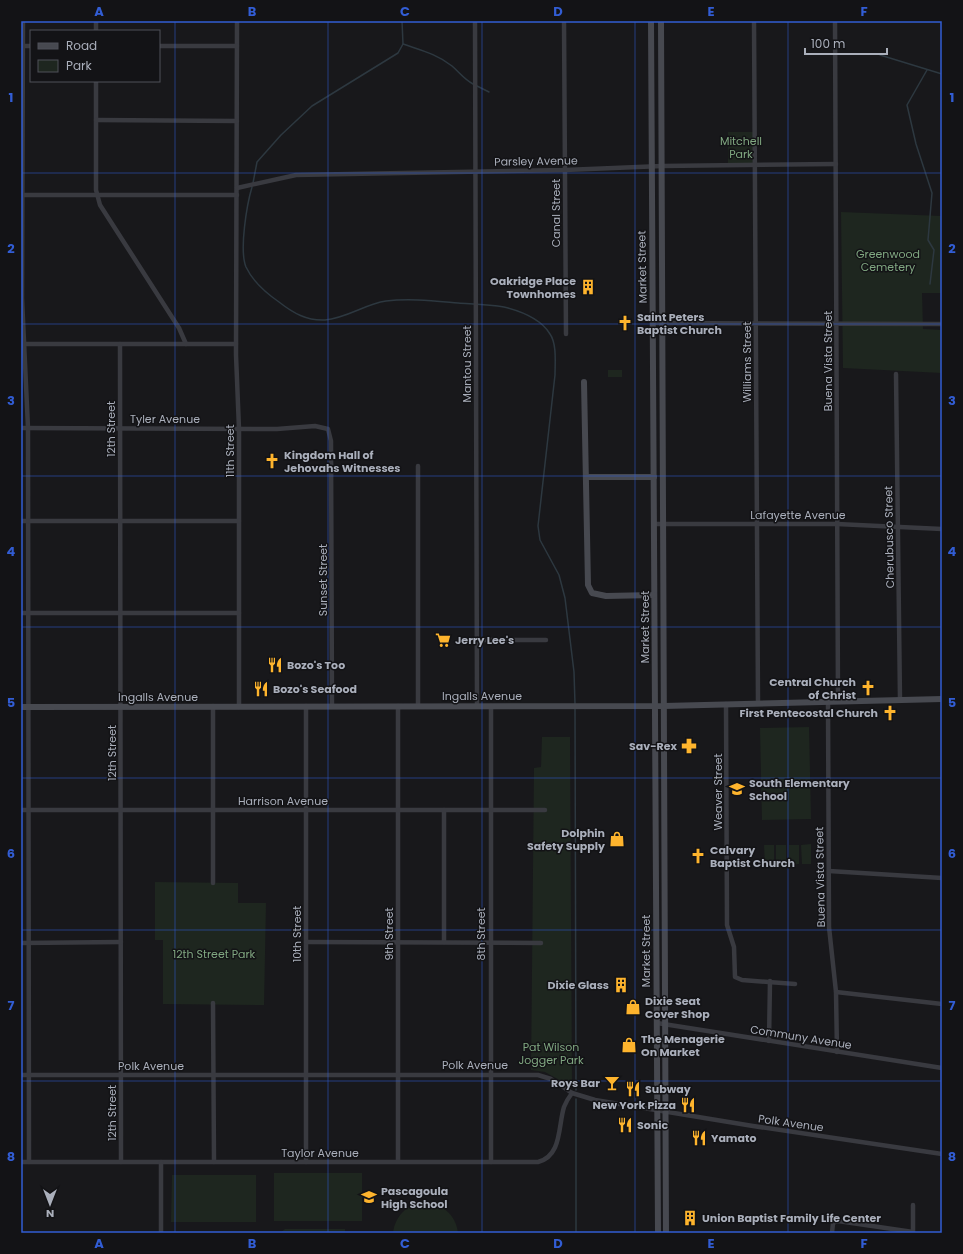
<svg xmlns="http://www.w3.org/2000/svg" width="963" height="1254" font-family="Poppins,sans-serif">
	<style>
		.green { fill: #1e261f }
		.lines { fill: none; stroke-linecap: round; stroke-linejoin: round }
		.stream { stroke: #2d3840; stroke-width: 1.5 }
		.street { stroke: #393a40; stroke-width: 4.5 }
		.secondary { stroke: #474950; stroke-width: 6 }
		.grid { fill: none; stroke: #325dd4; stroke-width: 1; stroke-opacity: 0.55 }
		.labels { text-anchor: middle; stroke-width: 3; stroke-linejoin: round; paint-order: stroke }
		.park-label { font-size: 11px; fill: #80a781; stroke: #131316 }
		.street-label { font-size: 11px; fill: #aaafbb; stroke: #131316 }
		.poi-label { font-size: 11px; font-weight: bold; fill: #aaafbb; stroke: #131316; text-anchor: start }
		.neatline { fill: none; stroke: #325dd4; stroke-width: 1.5 }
		.grid-label { font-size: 13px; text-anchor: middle; font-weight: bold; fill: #325dd4 }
	</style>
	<rect width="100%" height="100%" fill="#18181b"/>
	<g class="green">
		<rect x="728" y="132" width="25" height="31"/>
		<path d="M841,212l101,4 -1,77h-19l1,36 19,1v43l-99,-5z"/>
		<rect x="608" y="370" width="14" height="7"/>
		<path d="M809,727l2,92 -49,1 -2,-92z"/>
		<path d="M542,737h28l2,350 -27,-15 -14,-2 3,-302 7,-1z"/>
		<path d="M811,844v20h-9l-1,-19z"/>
		<path d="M764,845h10v19l-9,1z"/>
		<rect x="776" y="845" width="10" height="19"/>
		<path d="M789,845h10v19l-10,1z"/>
		<path d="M155,882l83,1v20h28l-2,102 -101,-1v-64h-8z"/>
		<rect x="274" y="1173" width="88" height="48"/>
		<path d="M172,1175h84v47h-85z"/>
		<path d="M424,1202c18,1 32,13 34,31h-65c2,-17 14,-29 31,-31z"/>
		<path d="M285,1229h60v4h-65z"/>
	</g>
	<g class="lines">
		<g class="stream">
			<path d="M403,44c17,6 34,10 49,22 7,6 12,13 21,18"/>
			<path d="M880,55l62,19"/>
			<path d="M927,70l-20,35 9,39 16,49 -4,47 6,10 -4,34"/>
			<path d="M477,86l12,6"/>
			<path d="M253,183l4,-21 24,-27 31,-29 86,-53 5,-9 -1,-23"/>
			<path d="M252,187c-5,17 -13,63 -6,80 7,15 20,26 33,35 14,11 28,19 46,18 22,-2 40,-16 61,-19 24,-3 49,0 72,2 15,1 31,1 46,4 16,4 37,12 46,27 7,10 5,29 5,41l-17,151 2,14 19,35 6,23 9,74 1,32"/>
			<path d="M575,708l1,382"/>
			<path d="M576,1099v134"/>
		</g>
		<g class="street">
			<path d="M23,21l-1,277 6,130 1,734"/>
			<path d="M96,21v10"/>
			<path d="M237,21l-1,334 3,74v278"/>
			<path d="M475,21l2,685"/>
			<path d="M564,21l2,313"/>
			<path d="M754,21l4,682"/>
			<path d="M835,21l3,680"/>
			<path d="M21,46h10"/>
			<path d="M159,46h78"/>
			<path d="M96,81v109l4,15 79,123 7,16"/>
			<path d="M96,120l141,1"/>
			<path d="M237,188l59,-13 269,-5 97,-4 174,-2"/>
			<path d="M21,195h216"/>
			<path d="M653,323l289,1"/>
			<path d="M22,344h214"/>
			<path d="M120,344l1,818"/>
			<path d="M896,374l4,326"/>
			<path d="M21,428l256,1 38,-3 13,3 3,12 1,265"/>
			<path d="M21,521h218"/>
			<path d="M654,524h183l105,5"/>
			<path d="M21,613h218"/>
			<path d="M476,640h70"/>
			<path d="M828,702l1,225 7,65 1,60"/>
			<path d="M726,704l1,221 7,22 1,30 7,3 53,4"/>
			<path d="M306,706v456"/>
			<path d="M398,706v455"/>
			<path d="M418,706v-240"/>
			<path d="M21,810h524"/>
			<path d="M444,810v132"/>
			<path d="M829,871l113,7"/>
			<path d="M213,883v-177"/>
			<path d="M306,942l235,1"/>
			<path d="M21,943l100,-1"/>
			<path d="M836,992l106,12"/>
			<path d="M213,1003l1,159"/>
			<path d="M657,1023l285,45"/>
			<path d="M769,1041l1,-60"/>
			<path d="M21,1075h517l13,4 21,14 23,7 158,26 189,28"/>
			<path d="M21,1162h517c24,-6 20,-36 26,-55 2,-5 5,-10 8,-14"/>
			<path d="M491,1162v-456"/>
			<path d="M913,1205v28"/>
			<path d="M161,1233v-71"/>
			<path d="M832,1233l1,-10 5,-2 75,11"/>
		</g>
		<g class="secondary">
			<path d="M651,21l7,1212"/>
			<path d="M661,21l5,1212"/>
			<path d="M584,382l4,203 4,8 14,3 48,-1"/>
			<path d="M586,477h68"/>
			<path d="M21,707l643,-1 278,-7"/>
		</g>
	</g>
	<path class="grid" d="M175,21v1212M328,21v1212M482,21v1212M635,21v1212M788,21v1212M21,173h921M21,324h921M21,476h921M21,627h921M21,778h921M21,930h921M21,1081h921"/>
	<defs>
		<g id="building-bare" transform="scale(1.2)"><path d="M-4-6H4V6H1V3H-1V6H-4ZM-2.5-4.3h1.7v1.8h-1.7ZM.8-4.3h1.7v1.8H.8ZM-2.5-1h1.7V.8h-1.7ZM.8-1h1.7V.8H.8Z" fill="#feb42d" stroke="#131316" stroke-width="2.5" paint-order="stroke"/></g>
		<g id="church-bare" transform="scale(1.2)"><path d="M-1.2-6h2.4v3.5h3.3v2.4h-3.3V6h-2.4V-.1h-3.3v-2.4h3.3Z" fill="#feb42d" stroke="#131316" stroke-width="2.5" paint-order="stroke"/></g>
		<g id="supermarket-bare" transform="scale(1.2)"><path d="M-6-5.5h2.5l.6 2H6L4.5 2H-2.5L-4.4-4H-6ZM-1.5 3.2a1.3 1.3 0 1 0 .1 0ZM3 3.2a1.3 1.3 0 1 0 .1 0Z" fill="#feb42d" stroke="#131316" stroke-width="2.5" paint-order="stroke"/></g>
		<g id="restaurant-bare" transform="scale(1.2)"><path d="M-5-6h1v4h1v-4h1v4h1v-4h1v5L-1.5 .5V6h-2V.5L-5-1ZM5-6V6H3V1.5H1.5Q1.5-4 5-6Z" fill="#feb42d" stroke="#131316" stroke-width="2.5" paint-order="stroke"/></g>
		<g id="pharmacy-bare" transform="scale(1.2)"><path d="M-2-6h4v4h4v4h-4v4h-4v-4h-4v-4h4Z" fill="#feb42d" stroke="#131316" stroke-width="2.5" paint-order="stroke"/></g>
		<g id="school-bare" transform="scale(1.2)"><path d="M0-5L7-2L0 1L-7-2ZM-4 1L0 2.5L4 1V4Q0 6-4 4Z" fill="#feb42d" stroke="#131316" stroke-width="2.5" paint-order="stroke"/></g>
		<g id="shop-bare" transform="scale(1.2)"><path d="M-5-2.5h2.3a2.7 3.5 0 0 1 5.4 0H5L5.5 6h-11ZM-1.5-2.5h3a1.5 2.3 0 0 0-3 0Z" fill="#feb42d" stroke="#131316" stroke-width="2.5" paint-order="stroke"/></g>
		<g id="bar-bare" transform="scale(1.2)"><path d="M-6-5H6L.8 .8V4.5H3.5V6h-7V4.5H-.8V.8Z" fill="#feb42d" stroke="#131316" stroke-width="2.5" paint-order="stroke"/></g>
	</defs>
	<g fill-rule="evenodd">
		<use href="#building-bare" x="588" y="287"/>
		<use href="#church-bare" x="625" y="323"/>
		<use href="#church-bare" x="272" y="461"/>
		<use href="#supermarket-bare" x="443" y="640"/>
		<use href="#restaurant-bare" x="275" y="665"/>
		<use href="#church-bare" x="868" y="688"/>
		<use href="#restaurant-bare" x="261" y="689"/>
		<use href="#church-bare" x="890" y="713"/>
		<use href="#pharmacy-bare" x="689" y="746"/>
		<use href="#school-bare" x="737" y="789"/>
		<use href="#shop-bare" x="617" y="839"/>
		<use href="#church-bare" x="698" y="856"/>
		<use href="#building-bare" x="621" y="985"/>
		<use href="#shop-bare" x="633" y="1007"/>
		<use href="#shop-bare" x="629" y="1045"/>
		<use href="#bar-bare" x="612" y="1083"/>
		<use href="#restaurant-bare" x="633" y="1089"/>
		<use href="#restaurant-bare" x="688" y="1105"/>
		<use href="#restaurant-bare" x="625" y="1125"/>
		<use href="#restaurant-bare" x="699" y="1138"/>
		<use href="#school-bare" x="369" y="1197"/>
		<use href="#building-bare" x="690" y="1218"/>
	</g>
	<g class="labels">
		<g class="park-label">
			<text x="741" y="145">Mitchell<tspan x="741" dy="13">Park</tspan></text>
			<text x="888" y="258">Greenwood<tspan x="888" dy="13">Cemetery</tspan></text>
			<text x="214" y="958">12th Street Park</text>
			<text x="551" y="1051">Pat Wilson<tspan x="551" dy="13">Jogger Park</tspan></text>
		</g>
		<g class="street-label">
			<text transform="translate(536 161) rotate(-1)" y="4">Parsley Avenue</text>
			<text transform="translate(556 213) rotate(-90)" y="4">Canal Street</text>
			<text transform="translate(642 267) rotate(-91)" y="4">Market Street</text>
			<text transform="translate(828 361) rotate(-90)" y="4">Buena Vista Street</text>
			<text transform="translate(747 362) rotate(-90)" y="4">Williams Street</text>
			<text transform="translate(467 364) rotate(-90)" y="4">Mantou Street</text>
			<text x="165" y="423">Tyler Avenue</text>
			<text transform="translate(111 429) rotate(-90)" y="4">12th Street</text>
			<text transform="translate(230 451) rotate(-90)" y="4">11th Street</text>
			<text x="798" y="519">Lafayette Avenue</text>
			<text transform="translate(889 537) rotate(-91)" y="4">Cherubusco Street</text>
			<text transform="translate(323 580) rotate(-90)" y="4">Sunset Street</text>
			<text transform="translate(645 627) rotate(-90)" y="4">Market Street</text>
			<text x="482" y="700">Ingalls Avenue</text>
			<text x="158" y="701">Ingalls Avenue</text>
			<text transform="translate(112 753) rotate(-90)" y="4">12th Street</text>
			<text transform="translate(718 792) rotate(-90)" y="4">Weaver Street</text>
			<text x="283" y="805">Harrison Avenue</text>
			<text transform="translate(820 877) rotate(-91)" y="4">Buena Vista Street</text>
			<text transform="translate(297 934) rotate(-90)" y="4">10th Street</text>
			<text transform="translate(389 934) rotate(-90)" y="4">9th Street</text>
			<text transform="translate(481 934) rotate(-90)" y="4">8th Street</text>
			<text transform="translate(646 951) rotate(-90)" y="4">Market Street</text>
			<text transform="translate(801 1037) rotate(9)" y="4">Communy Avenue</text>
			<text x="475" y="1069">Polk Avenue</text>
			<text x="151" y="1070">Polk Avenue</text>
			<text transform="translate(112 1113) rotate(-90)" y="4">12th Street</text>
			<text transform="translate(791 1123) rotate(8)" y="4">Polk Avenue</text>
			<text x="320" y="1157">Taylor Avenue</text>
		</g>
		<g class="poi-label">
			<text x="576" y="285" text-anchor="end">Oakridge Place<tspan x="576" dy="13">Townhomes</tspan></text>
			<text x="637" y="321">Saint Peters<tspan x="637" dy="13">Baptist Church</tspan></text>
			<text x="284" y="459">Kingdom Hall of<tspan x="284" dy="13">Jehovahs Witnesses</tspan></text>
			<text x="455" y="644">Jerry Lee's</text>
			<text x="287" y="669">Bozo's Too</text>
			<text x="856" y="686" text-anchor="end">Central Church<tspan x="856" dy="13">of Christ</tspan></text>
			<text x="273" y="693">Bozo's Seafood</text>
			<text x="878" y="717" text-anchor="end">First Pentecostal Church</text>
			<text x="677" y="750" text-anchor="end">Sav-Rex</text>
			<text x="749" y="787">South Elementary<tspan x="749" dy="13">School</tspan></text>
			<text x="605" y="837" text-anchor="end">Dolphin<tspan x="605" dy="13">Safety Supply</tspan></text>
			<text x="710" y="854">Calvary<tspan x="710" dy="13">Baptist Church</tspan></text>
			<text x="609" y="989" text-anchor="end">Dixie Glass</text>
			<text x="645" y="1005">Dixie Seat<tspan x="645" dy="13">Cover Shop</tspan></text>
			<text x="641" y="1043">The Menagerie<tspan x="641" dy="13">On Market</tspan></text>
			<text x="600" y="1087" text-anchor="end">Roys Bar</text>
			<text x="645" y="1093">Subway</text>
			<text x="676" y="1109" text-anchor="end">New York Pizza</text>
			<text x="637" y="1129">Sonic</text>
			<text x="711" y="1142">Yamato</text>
			<text x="381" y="1195">Pascagoula<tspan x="381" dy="13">High School</tspan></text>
			<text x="702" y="1222">Union Baptist Family Life Center</text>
		</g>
	</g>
	<rect width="963" height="1254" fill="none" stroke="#131316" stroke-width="44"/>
	<rect x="30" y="30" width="130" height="52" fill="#131316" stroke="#4f5158"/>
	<rect x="38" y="43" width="20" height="6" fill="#474950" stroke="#4f5158"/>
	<text x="66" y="50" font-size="12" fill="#aaafbb">Road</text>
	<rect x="38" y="60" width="20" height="12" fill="#1e261f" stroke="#4f5158"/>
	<text x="66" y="70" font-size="12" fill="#aaafbb">Park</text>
	<g transform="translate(50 1204) rotate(180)" stroke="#131316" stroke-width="3" paint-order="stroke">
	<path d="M0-3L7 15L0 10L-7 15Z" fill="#aaafbb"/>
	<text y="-6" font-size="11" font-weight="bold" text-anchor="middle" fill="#aaafbb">N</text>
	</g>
	<path d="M805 48v6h82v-6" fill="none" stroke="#aaafbb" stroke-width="2"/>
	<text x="811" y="48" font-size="12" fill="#aaafbb" stroke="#131316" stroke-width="3" paint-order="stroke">100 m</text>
	<rect x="22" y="22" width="919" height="1210" class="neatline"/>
	<g class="grid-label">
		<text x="99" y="16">A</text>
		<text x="252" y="16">B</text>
		<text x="405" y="16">C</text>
		<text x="558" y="16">D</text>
		<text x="711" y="16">E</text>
		<text x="864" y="16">F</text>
		<text x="11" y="102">1</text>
		<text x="952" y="102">1</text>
		<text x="11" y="253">2</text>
		<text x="952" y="253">2</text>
		<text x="11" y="405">3</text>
		<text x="952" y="405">3</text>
		<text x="11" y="556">4</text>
		<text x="952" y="556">4</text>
		<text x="11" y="707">5</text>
		<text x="952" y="707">5</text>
		<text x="11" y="858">6</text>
		<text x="952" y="858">6</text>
		<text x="11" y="1010">7</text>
		<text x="952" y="1010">7</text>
		<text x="11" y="1161">8</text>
		<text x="952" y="1161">8</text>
		<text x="99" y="1248">A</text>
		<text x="252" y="1248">B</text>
		<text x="405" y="1248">C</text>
		<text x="558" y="1248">D</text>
		<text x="711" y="1248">E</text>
		<text x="864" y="1248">F</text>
	</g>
</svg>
